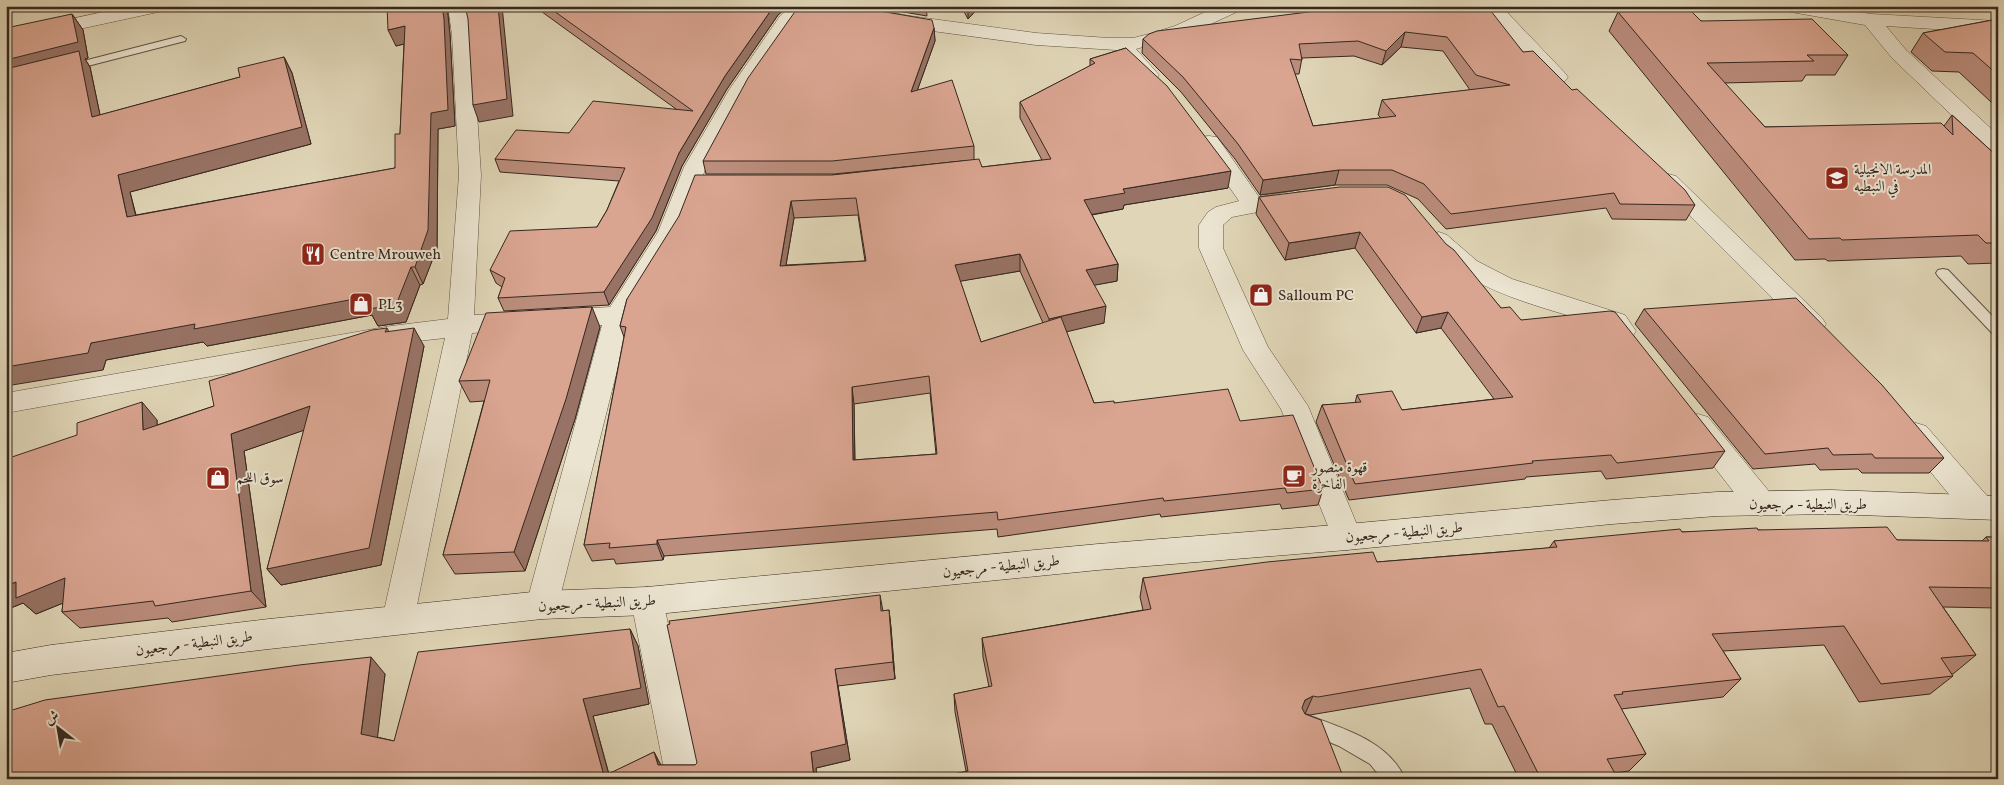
<svg xmlns="http://www.w3.org/2000/svg" width="2004" height="785" font-family="Vollkorn,Amiri,serif">
	<style>
		.lines { fill: none; stroke-linecap: round; stroke-linejoin: round }
		.service-casing { stroke: #605345; stroke-width: 2 }
		.minor-casing { stroke: #605345; stroke-width: 1 }
		.secondary-casing { stroke: #36271f; stroke-width: 1 }
		.service { fill: #ebe4d0; fill-rule: evenodd }
		.minor { fill: #ebe4d0; fill-rule: evenodd }
		.secondary { fill: #ebe4d0; fill-rule: evenodd }
		.wall { fill: #bb8d7c; stroke: #36271f; fill-rule: evenodd }
		.shaded-wall { fill: #987365; stroke: #36271f }
		.building { fill: #d9a490; stroke: #36271f; fill-rule: evenodd }
		.labels { text-anchor: middle; stroke-width: 4; stroke-linejoin: round; paint-order: stroke }
		.poi-label { font-size: 15px; fill: #36271f; stroke: #ebe4d0; text-anchor: start }
		.street-label { font-size: 15px; fill: #36271f; stroke: #ebe4d0 }
	</style>
	<rect width="100%" height="100%" fill="#e0d6b7"/>
	<filter id="stains"><feTurbulence type="fractalNoise" baseFrequency=".004" numOctaves="4"/><feColorMatrix values="0 0 0 0 .2 0 0 0 0 .09 0 0 0 0 .02 0 0 0 .5 -.17"/></filter>
	<radialGradient id="worn" r=".72"><stop offset=".6" stop-color="#630" stop-opacity="0"/><stop offset="1" stop-color="#630" stop-opacity=".3"/></radialGradient>
	<g class="lines">
		<g class="service-casing">
			<g id="service">
				<path d="M181,36l5,3 -1,2 -117,30 -5,-3 1,-2z"/>
				<path d="M1943,269l5,1 50,52v14l-5,-2 -55,-58 -2,-3 2,-3z"/>
				<path d="M1307,715c35,13 82,26 98,64h-23l-12,-15 -31,-18 -39,-16 -3,-6 3,-6z"/>
			</g>
		</g>
		<g class="minor-casing">
			<g id="minor">
				<path d="M131,6h36l-2,4 -7,2 -152,33v-12z"/>
				<path d="M448,6h18l6,29 9,140 -7,140 136,-8 48,-75 26,-65 45,-77 51,-74 10,-10h20l-16,18 -45,66 -43,77 -24,65 -51,83 -73,290 -5,10 -11,4 -11,-4 -5,-10 76,-280 -130,8 -58,287 -4,10 -12,4 -12,-4 -4,-10 63,-282 -54,6 -385,69v-20l385,-67 57,-7 11,-144 -7,-140z"/>
				<path d="M815,6h40l55,10 126,17 73,5h24l16,-4 26,-8 43,-20h25l-2,4 -52,24 -53,15 23,26 -3,4c-18,5 -29,-17 -40,-29l-80,-5 -126,-17 -86,-16 -7,-2z"/>
				<path d="M1481,6h20l64,67 3,4 -3,4 -7,2 -7,-2z"/>
				<path d="M1782,6h42l47,8 127,7v12l-112,-7 20,24 92,85v18l-8,-1 -98,-94 -27,-33 -74,-13 -7,-2z"/>
				<path d="M1209,136l8,1 42,60 37,-6 8,2 3,5 -3,5 -72,14 -9,8v23l45,99 40,59 54,131 -4,9 -11,4 -11,-4 -55,-137 -38,-59 -44,-102v-23l9,-13 8,-5 23,-6 -41,-59 3,-5z"/>
				<path d="M1668,174l8,2 146,142 4,6 -4,6 -9,3 -9,-3 -144,-144 -3,-5 3,-5z"/>
				<path d="M1439,232l8,3 30,26 35,18 113,36 11,16 -4,6c-13,4 -18,1 -25,-10 -56,-18 -147,-36 -180,-87l4,-5z"/>
				<path d="M1698,414l10,3 64,78 4,9 -4,9 -11,3 -11,-3 -62,-80 -4,-8 4,-8z"/>
				<path d="M1916,423l10,3 62,71 4,9 -4,9 -11,3 -11,-3 -60,-73 -4,-8 4,-8z"/>
				<path d="M647,587l11,4 5,10 39,178h-36l-35,-178 5,-10z"/>
			</g>
		</g>
		<g class="secondary-casing">
			<path id="secondary" d="M1831,490l167,6v24l-167,-6 -114,2 -105,8 -265,26 -249,20 -451,45 -105,4 -273,30 -218,26 -45,8v-30l45,-8 218,-26 273,-28 105,-4 451,-43 249,-20 265,-24 105,-8z"/>
		</g>
		<use href="#service" class="service"/>
		<use href="#minor" class="minor"/>
		<use href="#secondary" class="secondary"/>
	</g>
	<g class="wall">
		<path d="M387,6h60l3,29 5,91 -17,3 -1,119 -14,36 -3,1 -14,37 -28,4 -6,-11 -165,31 -4,-4 -97,18 -3,10 -31,-356 11,16 5,28 -3,1 5,8 10,48 140,-38 44,-20 8,16 19,71 -181,48 6,23 259,-47 5,-34 4,-90 -8,2z"/>
		<path d="M537,6h251l-10,9 -51,74 -45,77 -26,65 -47,74 -105,6 -6,-13 4,-11 -6,-4 -6,-13 107,-43 10,-17 12,-29 -119,-9 -5,-13 74,-26 107,-24 -138,-100z"/>
		<path d="M868,6h58l1,10z"/>
		<path d="M961,6h19l-12,13z"/>
		<path d="M1356,6l167,46 49,38 123,115 -9,15 -74,-1 -6,-11 -160,21 -28,-30 -31,-14h-52l-75,10 -25,-36 -54,-67 -39,-39 1,-14zM1401,47l42,4 27,39 -88,10 -4,15 3,3 -68,8 -18,-52h4l3,-16 52,-2 28,9z"/>
		<path d="M1986,6h12v12z"/>
		<path d="M1618,12l83,9 147,34 -13,20h-29l-4,6 -78,2 41,44 179,-1 8,-11 46,42v106l-30,1 -7,-8 -133,5 -3,-2 -30,1 -186,-229z"/>
		<path d="M1998,19v83h-7l-32,-30 -27,-1 -21,-19 12,-19z"/>
		<path d="M934,28l1,13 -18,50 57,55v13l8,8 60,-7 -22,-42v-16l70,-36v-7l36,-11 102,140 -104,17 -1,4 -31,6 26,49 -1,17 -23,4 10,38 -38,8 28,72h20l126,18 83,68 -5,16 -36,4 -2,-5 -119,13 -1,-3 -162,23 -1,-8 -333,27 -1,4 -47,4 -2,-5 -22,2 -8,-16 40,-208 -4,-11 7,-27 205,-124 131,-14 -129,13h-128l-3,-13zM858,215l7,46 -79,4 8,-47zM1020,271l23,52 -62,19 -21,-61zM930,393l6,61 -81,6 -1,-56z"/>
		<path d="M1259,197l187,47 55,64 20,12 204,131 -12,17 -107,11 -5,-8 -75,6 -1,2 -176,21 -33,-78 6,-17 33,-2 2,-8 45,15 92,-11 -53,-71 -25,5 -61,-85 -70,12 -29,-46z"/>
		<path d="M1644,309l300,149 -15,15h-67l-4,-4 -38,1 -5,-6 -62,5 -118,-145z"/>
		<path d="M600,327l-25,92 -50,152 -70,3 -12,-19 41,-154 -14,1 -11,-21z"/>
		<path d="M387,328l2,4 35,14 -43,219 -100,20 -14,-16 37,-139 -60,21 22,156 -94,15 -4,-4 -88,10 -18,-16 1,-9 -27,11 -13,-11 -17,7v-151l151,-39v5l57,-19z"/>
		<path d="M1758,530l139,10 85,1 4,-4h12v71h-1l-54,-1 33,48 -23,19h-2l2,2 -23,18 -71,8 -35,-57 -101,6 18,28 -18,18 -102,12 25,45 -17,17 -14,2 3,6h-99l-27,-55h-7l-15,-36 -160,27 -4,-1 -340,57 -11,-59 -1,-18 35,-7 -6,-30 -1,-19 161,-28 -3,-13 3,-19 234,-16 172,-14 5,-7 128,-9z"/>
		<path d="M880,595l3,16 6,-1 2,18 4,51 -57,7 12,74 -34,8 1,11h-811l379,-105 -8,63 17,4 236,-112 8,17 11,58 -56,12 16,58 45,-22 7,13h34z"/>
	</g>
	<g class="shaded-wall">
		<path d="M442,6h5l3,29 5,91 -17,3 -1,119 -14,36 -8,-17z"/>
		<path d="M498,6h4l11,110 -34,6 -6,-17z"/>
		<path d="M774,6h14l-10,9 -51,74 -45,77 -26,65 -47,74 -5,-13 75,-139 46,-77z"/>
		<path d="M968,6h12l-12,13z"/>
		<path d="M72,14l11,16 5,28 -3,1 5,8 14,67 -98,-55v-19z"/>
		<path d="M405,26l7,16 -16,4 -8,-16z"/>
		<path d="M934,28l1,13 -23,64 -1,-13z"/>
		<path d="M1405,32l-4,15 -19,18 4,-14z"/>
		<path d="M284,57l8,16 19,71 -181,48 10,42 -13,-17 -9,-42z"/>
		<path d="M1339,170l-4,15 -75,10 3,-15z"/>
		<path d="M1231,171l-3,17 -104,17 -1,4 -40,7 1,-16 39,-11z"/>
		<path d="M791,201l3,17 -11,64 -3,-16z"/>
		<path d="M1360,232l-5,16 -70,12 4,-17z"/>
		<path d="M1020,254v17l-64,11 -1,-17z"/>
		<path d="M1118,264l-1,17 -32,6 1,-17z"/>
		<path d="M411,267l9,18 -14,37 -28,4 -6,-11 -165,31 -4,-4 -97,18 -3,10 -97,16v-19l85,-24z"/>
		<path d="M1106,306l-2,17 -55,13v-17z"/>
		<path d="M592,307l8,20 -25,92 -50,152 -11,-19z"/>
		<path d="M1448,312l-7,16 -25,5 6,-16z"/>
		<path d="M414,328l10,18 -43,219 -100,20 -14,-16z"/>
		<path d="M852,387l2,17 1,73 -2,-17z"/>
		<path d="M142,402l15,18v27l-14,-17z"/>
		<path d="M310,406l12,18 -78,27 22,156 -15,-16 -20,-157z"/>
		<path d="M657,540l7,16 -1,4 -6,-16z"/>
		<path d="M65,578l18,17 -47,19 -13,-11 -17,7v-24l10,-4z"/>
		<path d="M889,610l2,18 4,51 -2,-17z"/>
		<path d="M630,629l8,17 11,58 -56,12 17,63 -6,-3 -21,-77z"/>
		<path d="M371,657l14,17 -9,76 -15,-16z"/>
		<path d="M835,669l3,17 12,74 -34,8 1,11h-3l-3,-27z"/>
		<path d="M1313,696l-8,18 -8,4 8,-18z"/>
		<path d="M654,752l8,16 -4,-3z"/>
	</g>
	<g class="building">
		<path d="M387,6h55l2,13 4,91 -17,3 -3,117 -13,37h-4l-15,38 -28,4 -3,-12 -171,32 1,-5 -104,19 -3,10 -82,14v-298l73,-18 13,66 148,-40 -2,-9 46,-11 18,70 -184,48 9,42 268,-49v-34h5l5,-108 -17,4z"/>
		<path d="M465,6h33l9,93 -34,6 -5,-86z"/>
		<path d="M547,6h227l-49,70 -46,77 -27,65 -48,74 -106,6 7,-20 -15,-8 20,-39 87,-4 10,-17 18,-42 -130,-9 21,-29 53,3 24,-32 100,10z"/>
		<path d="M799,6h52l81,14 2,8 -23,64 41,-12 22,66 -142,15h-129l45,-83 46,-65z"/>
		<path d="M1356,6h131l36,46 10,-1 39,39 5,-1 108,101 10,15 -75,-1 -6,-11 -163,21 -27,-30 -32,-14h-53l-76,10 -25,-36 -55,-67 -40,-38 6,-5 8,-3zM1405,32l42,5 29,38 34,10 -128,15 14,16 -83,10 -23,-67 12,1 -3,-16 59,-3 28,10z"/>
		<path d="M1690,10l11,11 111,-2 36,36h-41l7,6 -107,2 58,64 176,-4 12,12 -1,-20 46,42v86h-12l-8,-8 -136,5 -2,-2 -31,1 -191,-227z"/>
		<path d="M72,14l6,28 -72,18v-32z"/>
		<path d="M1998,19v56l-25,-22 -28,-1 -22,-19z"/>
		<path d="M1126,48l41,38 64,85 -108,18 2,4 -41,7 34,64 -32,6 20,36 -57,13 -29,-65 -65,11 26,77 80,-25 33,86 20,-2v2l114,-14 12,32 53,-6 30,74 -36,4 -2,-5 -121,13 -1,-3 -165,22 -1,-8 -340,28v4l-48,4 1,-5 -26,2 42,-218 -6,-1 7,-27 52,-83 16,-41h137l147,-16 3,8 69,-8 -31,-57 75,-39 -5,-4zM856,198l10,63 -86,5 11,-65zM929,376l8,78 -84,6 -1,-73z"/>
		<path d="M1340,187h48l17,8 41,49 8,6 47,58 9,-1 11,13 89,-9 5,1 110,139 -108,12 -6,-8 -79,6 1,2 -178,21 -33,-79 39,-3 -4,-7 35,-4 10,19 111,-13 -65,-85 -26,5 -62,-85 -71,11 -30,-46z"/>
		<path d="M1796,298l86,87 62,73h-69l-3,-4 -39,1 -5,-7 -63,6 -121,-145z"/>
		<path d="M592,307l-26,92 -52,153 -71,3 47,-175 -31,1 27,-68z"/>
		<path d="M387,328l-2,4 29,-4 -45,220 -102,21 43,-163 -79,28 20,157 -96,15 -2,-5 -91,11 3,-34 -49,20v-16l-10,4v-127l71,-24v-12l65,-21 1,28 71,-24 -5,-25 163,-51z"/>
		<path d="M1887,527l10,13 92,1 -3,-4h12v51l-69,-1 47,68 -35,3 12,18 -72,8 -37,-58 -132,8 29,45 -119,13 1,2 -9,1 32,59 -39,5 11,20h-77l-37,-73 -6,1 -17,-38 -163,28 -5,-1 -8,4 -3,8 3,6 16,6 23,59h-416l40,-8 -14,-77 38,-8 -10,-48 169,-29 -8,-31 124,-16 106,-10 4,10 124,-10 56,-5 -3,-6 126,-12 2,3 75,-4 1,2z"/>
		<path d="M880,595l1,16 8,-1 4,52 -58,7 11,75 -35,8 3,27h-808v-67l39,-12 254,-35 72,-8 -10,77 33,7 24,-89 212,-23 11,59 -58,11 21,77 50,-24 4,13h37l2,-2 -30,-138 3,-1 -1,-3z"/>
	</g>
	<defs>
		<g id="school-square" transform="scale(1.25)"><rect x="-9" y="-9" width="18" height="18" rx="4" fill="#8f2418" stroke="#ebe4d0"/><path d="M0-5L7-2L0 1L-7-2ZM-4 1L0 2.5L4 1V4Q0 6-4 4Z" fill="#fff"/></g>
		<g id="restaurant-square" transform="scale(1.25)"><rect x="-9" y="-9" width="18" height="18" rx="4" fill="#8f2418" stroke="#ebe4d0"/><path d="M-5-6h1v4h1v-4h1v4h1v-4h1v5L-1.5 .5V6h-2V.5L-5-1ZM5-6V6H3V1.5H1.5Q1.5-4 5-6Z" fill="#fff"/></g>
		<g id="shop-square" transform="scale(1.25)"><rect x="-9" y="-9" width="18" height="18" rx="4" fill="#8f2418" stroke="#ebe4d0"/><path d="M-5-2.5h2.3a2.7 3.5 0 0 1 5.4 0H5L5.5 6h-11ZM-1.5-2.5h3a1.5 2.3 0 0 0-3 0Z" fill="#fff"/></g>
		<g id="cafe-square" transform="scale(1.25)"><rect x="-9" y="-9" width="18" height="18" rx="4" fill="#8f2418" stroke="#ebe4d0"/><path d="M-5.5-4.5H6V0H3Q3 3.5 0 3.5H-2.5Q-5.5 3.5-5.5 0ZM3-3.2v2h1.7v-2ZM-6 4.5H4V6H-6Z" fill="#fff"/></g>
	</defs>
	<g fill-rule="evenodd">
		<use href="#school-square" x="1837" y="178"/>
		<use href="#restaurant-square" x="313" y="254"/>
		<use href="#shop-square" x="1261" y="295"/>
		<use href="#shop-square" x="361" y="304"/>
		<use href="#cafe-square" x="1294" y="476"/>
		<use href="#shop-square" x="218" y="478"/>
	</g>
	<g class="labels">
		<g class="poi-label">
			<text x="1854" y="174">المدرسة الانجيلية<tspan x="1854" dy="17">في النبطيه</tspan></text>
			<text x="330" y="259">Centre Mrouweh</text>
			<text x="1278" y="300">Salloum PC</text>
			<text x="378" y="309">PL3</text>
			<text x="1312" y="472">قهوة منصور<tspan x="1312" dy="17">الفاخرة</tspan></text>
			<text x="236" y="483">سوق اللحم</text>
		</g>
		<g class="street-label">
			<text x="1808" y="509">طريق النبطية - مرجعيون</text>
			<text transform="translate(1404 532) rotate(-5)" y="5">طريق النبطية - مرجعيون</text>
			<text transform="translate(1001 566) rotate(-6)" y="5">طريق النبطية - مرجعيون</text>
			<text transform="translate(597 603) rotate(-3)" y="5">طريق النبطية - مرجعيون</text>
			<text transform="translate(194 643) rotate(-7)" y="5">طريق النبطية - مرجعيون</text>
		</g>
	</g>
	<rect width="2004" height="785" fill="none" stroke="#e0d6b7" stroke-width="25"/>
	<rect x="8" y="8" width="1989" height="770" fill="none" stroke="#36271f" stroke-width="2.5"/>
	<rect x="12" y="12" width="1979" height="760" fill="none" stroke="#36271f"/>
	<g transform="translate(58 728) rotate(329)" stroke="#ebe4d0" stroke-width="4" paint-order="stroke">
	<path d="M0-4L9 19L0 12L-9 19Z" fill="#36271f"/>
	<text y="-8" font-size="14" font-weight="bold" text-anchor="middle" fill="#36271f">ش</text>
	</g>
	<rect width="100%" height="100%" filter="url(#stains)"/>
	<rect width="100%" height="100%" fill="url(#worn)"/>
</svg>
